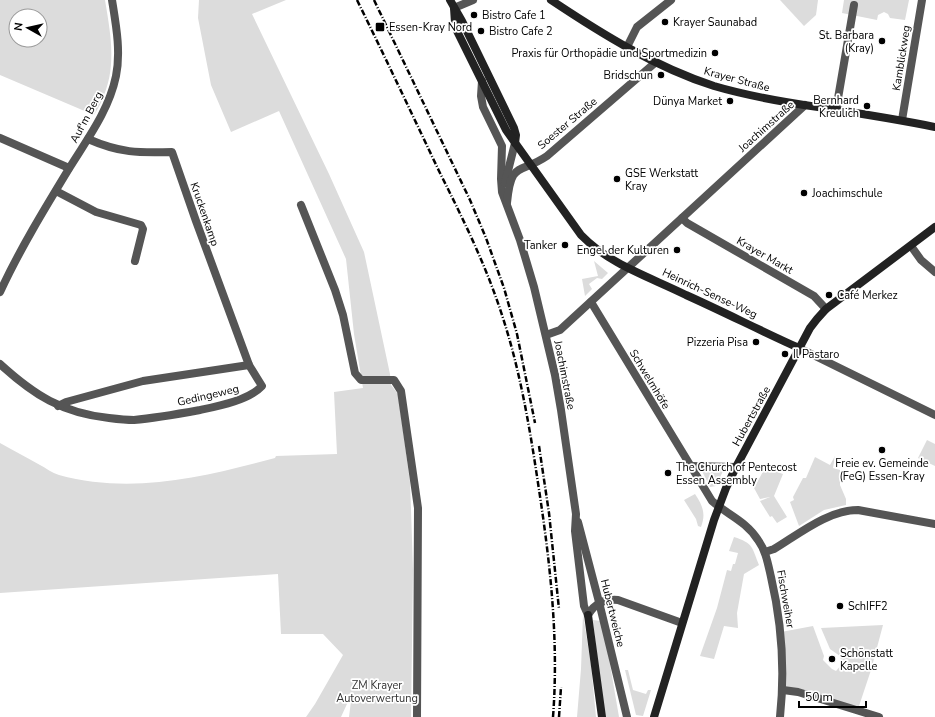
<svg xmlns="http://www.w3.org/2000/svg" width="935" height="717" font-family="'Nunito Sans',sans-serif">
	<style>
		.green { fill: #dcdcdc; fill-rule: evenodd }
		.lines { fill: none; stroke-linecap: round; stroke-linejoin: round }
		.street { stroke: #555; stroke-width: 8 }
		.secondary { stroke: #222; stroke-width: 8 }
		.rail { stroke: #000; stroke-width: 2.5; stroke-dasharray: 6 2 1 2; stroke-linecap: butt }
		.poi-dot { fill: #000; stroke: #fff; stroke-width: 1.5 }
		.labels { text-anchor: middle; stroke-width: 3.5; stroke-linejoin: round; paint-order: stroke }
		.poi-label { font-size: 11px; fill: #000; stroke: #fff; text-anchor: start }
		.street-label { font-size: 11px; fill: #000; stroke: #fff }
		.park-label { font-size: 11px; fill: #333; stroke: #fff }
	</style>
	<rect width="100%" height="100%" fill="#fff"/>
	<g class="green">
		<path d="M0,0h105c5,31 12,64 -1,95 -2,7 -6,13 -10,20l-94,-40zM16,16h24v24h-24z"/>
		<path d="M199,0h87l-34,14 77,160 35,78 26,122 1,11 7,9 12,88 1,27 2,61 -2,147h-62l3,-24 -11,24h-35l9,-13 28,-49 -20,-21h-42l-3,-60 -278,19v-150c13,7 27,15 40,22 6,3 12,8 19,10 73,20 145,2 216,-17l1,-2 61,-2 -3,-62 29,-4 -9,-54 -8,-75 -67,-148 -48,21 -20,-47 -13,-67z"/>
		<path d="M780,0h38l-2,15 -12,11z"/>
		<path d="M844,0h65l-4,20 -15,-2 -2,-4 -4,-2 -6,3 -1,5 -35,-7z"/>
		<path d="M594,261l14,12 -6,6 -5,-1 -8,6 3,5 -7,7 -3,-17 16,-3z"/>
		<path d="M927,440l8,4v22l-17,-8z"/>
		<path d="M835,456l-2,12 7,2v15l6,14v6l-22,5 -25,16 -9,-24 4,-2 -1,-3 10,-19h3l9,-21 15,8z"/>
		<path d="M765,468l18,6 -9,22 13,21 -10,6 -5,-7 -2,1 -10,-16 10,-4 -10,2 -6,-11z"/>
		<path d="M723,471l-7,15 -6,1 -8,-16z"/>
		<path d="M695,494c8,12 11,20 6,33l-3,-1 -2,-7 -12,-19z"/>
		<path d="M734,537c19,6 18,10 25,28l-15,9 -7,39 1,15 -14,-2 -10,33 -14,-3 17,-48 10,-38 4,1 2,-7h2l3,-11 -9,-2z"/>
		<path d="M583,614l8,51 5,52h-19l4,-48z"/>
		<path d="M593,620l8,1 7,32 11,64h-15z"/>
		<path d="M883,625l-12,45 -13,39 -74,-19 -3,-58 32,-6 11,30 -1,4 9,9 4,2 6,-7 -2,-8 -10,-7 -9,-21z"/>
		<path d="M625,670h3l5,20 13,4 2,-4h3l-8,26 -7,-1z"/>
	</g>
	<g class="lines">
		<g class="street">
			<path d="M454,8l19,-8"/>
			<path d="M627,47l10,-20 34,-27"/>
			<path d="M482,81l-1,15 2,11 19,39 -1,33 1,13 18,48 14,47 21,88 6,35 15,104 -1,17 9,75 4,9"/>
			<path d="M836,110l18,-105"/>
			<path d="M902,120l20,-120"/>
			<path d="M0,138l69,30"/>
			<path d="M505,183l10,-40"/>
			<path d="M56,191l40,21 45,13 2,4 -8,32"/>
			<path d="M507,203c4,-43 12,-28 40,-47l109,-94"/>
			<path d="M301,205l34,85 8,25 12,58 6,7h33l7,11 17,117 -1,209"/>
			<path d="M682,218l5,5 127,73 12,13"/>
			<path d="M911,246l10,14 14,12"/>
			<path d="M0,292c20,-43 45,-84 70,-125 18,-29 39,-57 46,-91 5,-25 0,-51 -4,-76"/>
			<path d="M591,302l121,199c16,14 34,20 46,39 8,11 10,24 13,37 11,47 14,93 9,140"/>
			<path d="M546,335l14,-5 245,-225"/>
			<path d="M799,348l136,67"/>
			<path d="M0,364c34,31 62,49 109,54 8,1 17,2 25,2 22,-2 44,-6 66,-10 19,-4 49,-10 62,-24l-13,-21 -53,-144 -24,-69c-34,1 -52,1 -84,-13"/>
			<path d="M58,406l8,-4 77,-21 106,-16"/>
			<path d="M691,466l45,1"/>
			<path d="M578,522l21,80 28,115"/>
			<path d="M765,552l9,-3c25,-15 54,-39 84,-39l77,14"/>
			<path d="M588,615c7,-12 16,-16 30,-15l64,23"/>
			<path d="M783,690l15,2 81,25"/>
		</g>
		<g class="secondary">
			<path d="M450,0l12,21 52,107 2,7 -1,8"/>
			<path d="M551,0c51,34 104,67 163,86 34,10 69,16 104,21 39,6 78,12 117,20"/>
			<path d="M454,8l1,15 2,8 49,99 75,105c29,30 69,42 105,60 38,17 75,36 113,53"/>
			<path d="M588,615l14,102"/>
			<path d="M654,717l60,-197 12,-32 10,-21 74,-139 7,-9 9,-10 109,-82"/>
		</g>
		<g class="rail">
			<path d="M357,0c28,57 55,114 82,171 22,44 44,88 60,135 20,58 30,117 39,177 12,78 21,156 15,234"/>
			<path d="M374,0l96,200 16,38 18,50 13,46 18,89"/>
			<path d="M539,446l10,67 10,96"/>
			<path d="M559,717l2,-30"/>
		</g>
	</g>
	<g class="poi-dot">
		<circle cx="474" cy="15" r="4"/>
		<circle cx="665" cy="22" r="4"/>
		<rect x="375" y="22" width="10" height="10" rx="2"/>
		<circle cx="481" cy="31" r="4"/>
		<circle cx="882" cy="41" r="4"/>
		<circle cx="715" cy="53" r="4"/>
		<circle cx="661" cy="75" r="4"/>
		<circle cx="730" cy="101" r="4"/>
		<circle cx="867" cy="106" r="4"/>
		<circle cx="617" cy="179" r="4"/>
		<circle cx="804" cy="193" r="4"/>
		<circle cx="565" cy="245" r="4"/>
		<circle cx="677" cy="250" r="4"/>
		<circle cx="829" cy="295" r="4"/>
		<circle cx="756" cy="342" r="4"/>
		<circle cx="785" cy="354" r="4"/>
		<circle cx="882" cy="450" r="4"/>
		<circle cx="668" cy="473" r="4"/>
		<circle cx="840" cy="606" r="4"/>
		<circle cx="832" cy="659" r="4"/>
	</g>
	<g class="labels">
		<g class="poi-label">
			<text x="482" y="19">Bistro Cafe 1</text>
			<text x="673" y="26">Krayer Saunabad</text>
			<text x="389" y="31">Essen-Kray Nord</text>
			<text x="489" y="35">Bistro Cafe 2</text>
			<text x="874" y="39" text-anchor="end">St. Barbara<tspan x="874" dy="13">(Kray)</tspan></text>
			<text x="707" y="57" text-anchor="end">Praxis für Orthopädie und Sportmedizin</text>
			<text x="653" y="79" text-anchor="end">Bridschun</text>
			<text x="859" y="104" text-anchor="end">Bernhard<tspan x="859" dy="13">Kreulich</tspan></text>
			<text x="722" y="105" text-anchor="end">Dünya Market</text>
			<text x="625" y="177">GSE Werkstatt<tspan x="625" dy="13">Kray</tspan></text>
			<text x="812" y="197">Joachimschule</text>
			<text x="557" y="249" text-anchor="end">Tanker</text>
			<text x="669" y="254" text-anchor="end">Engel der Kulturen</text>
			<text x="837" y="299">Café Merkez</text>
			<text x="748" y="346" text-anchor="end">Pizzeria Pisa</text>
			<text x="793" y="358">Il Pastaro</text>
			<text x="882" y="467" text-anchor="middle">Freie ev. Gemeinde<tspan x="882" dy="13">(FeG) Essen-Kray</tspan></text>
			<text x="676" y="471">The Church of Pentecost<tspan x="676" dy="13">Essen Assembly</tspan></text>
			<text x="848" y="610">SchIFF2</text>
			<text x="840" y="657">Schönstatt<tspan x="840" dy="13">Kapelle</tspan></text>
		</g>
		<g class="street-label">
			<text transform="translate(901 58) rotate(-81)" y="4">Kamblickweg</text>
			<text transform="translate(737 79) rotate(15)" y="4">Krayer Straße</text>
			<text transform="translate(86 117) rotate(-62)" y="4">Auf'm Berg</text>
			<text transform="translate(567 123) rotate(-40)" y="4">Soester Straße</text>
			<text transform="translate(766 126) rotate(-42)" y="4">Joachimstraße</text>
			<text transform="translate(205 214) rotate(71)" y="4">Kruckenkamp</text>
			<text transform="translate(765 255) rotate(30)" y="4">Krayer Markt</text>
			<text transform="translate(710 293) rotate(25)" y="4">Heinrich-Sense-Weg</text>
			<text transform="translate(565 375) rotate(79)" y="4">Joachimstraße</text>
			<text transform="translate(650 379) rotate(59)" y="4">Schwelmhöfe</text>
			<text transform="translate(208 395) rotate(-13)" y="4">Gedingeweg</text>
			<text transform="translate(751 416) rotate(-61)" y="4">Hubertstraße</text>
			<text transform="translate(786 599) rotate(80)" y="4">Fischweiher</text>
			<text transform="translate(613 613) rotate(76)" y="4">Hubertweiche</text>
		</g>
		<g class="park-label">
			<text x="377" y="689">ZM Krayer<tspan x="377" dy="13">Autoverwertung</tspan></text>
		</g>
	</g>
	<g transform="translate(28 28) rotate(278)"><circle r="19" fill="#ffffff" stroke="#999999"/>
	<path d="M0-3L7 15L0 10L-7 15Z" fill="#000000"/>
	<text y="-6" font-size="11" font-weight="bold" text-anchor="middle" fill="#000000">N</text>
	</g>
	<path d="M799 701v6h67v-6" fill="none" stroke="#000000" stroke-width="2"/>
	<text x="805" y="701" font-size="12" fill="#000000" stroke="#ffffff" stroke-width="3" paint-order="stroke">50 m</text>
</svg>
